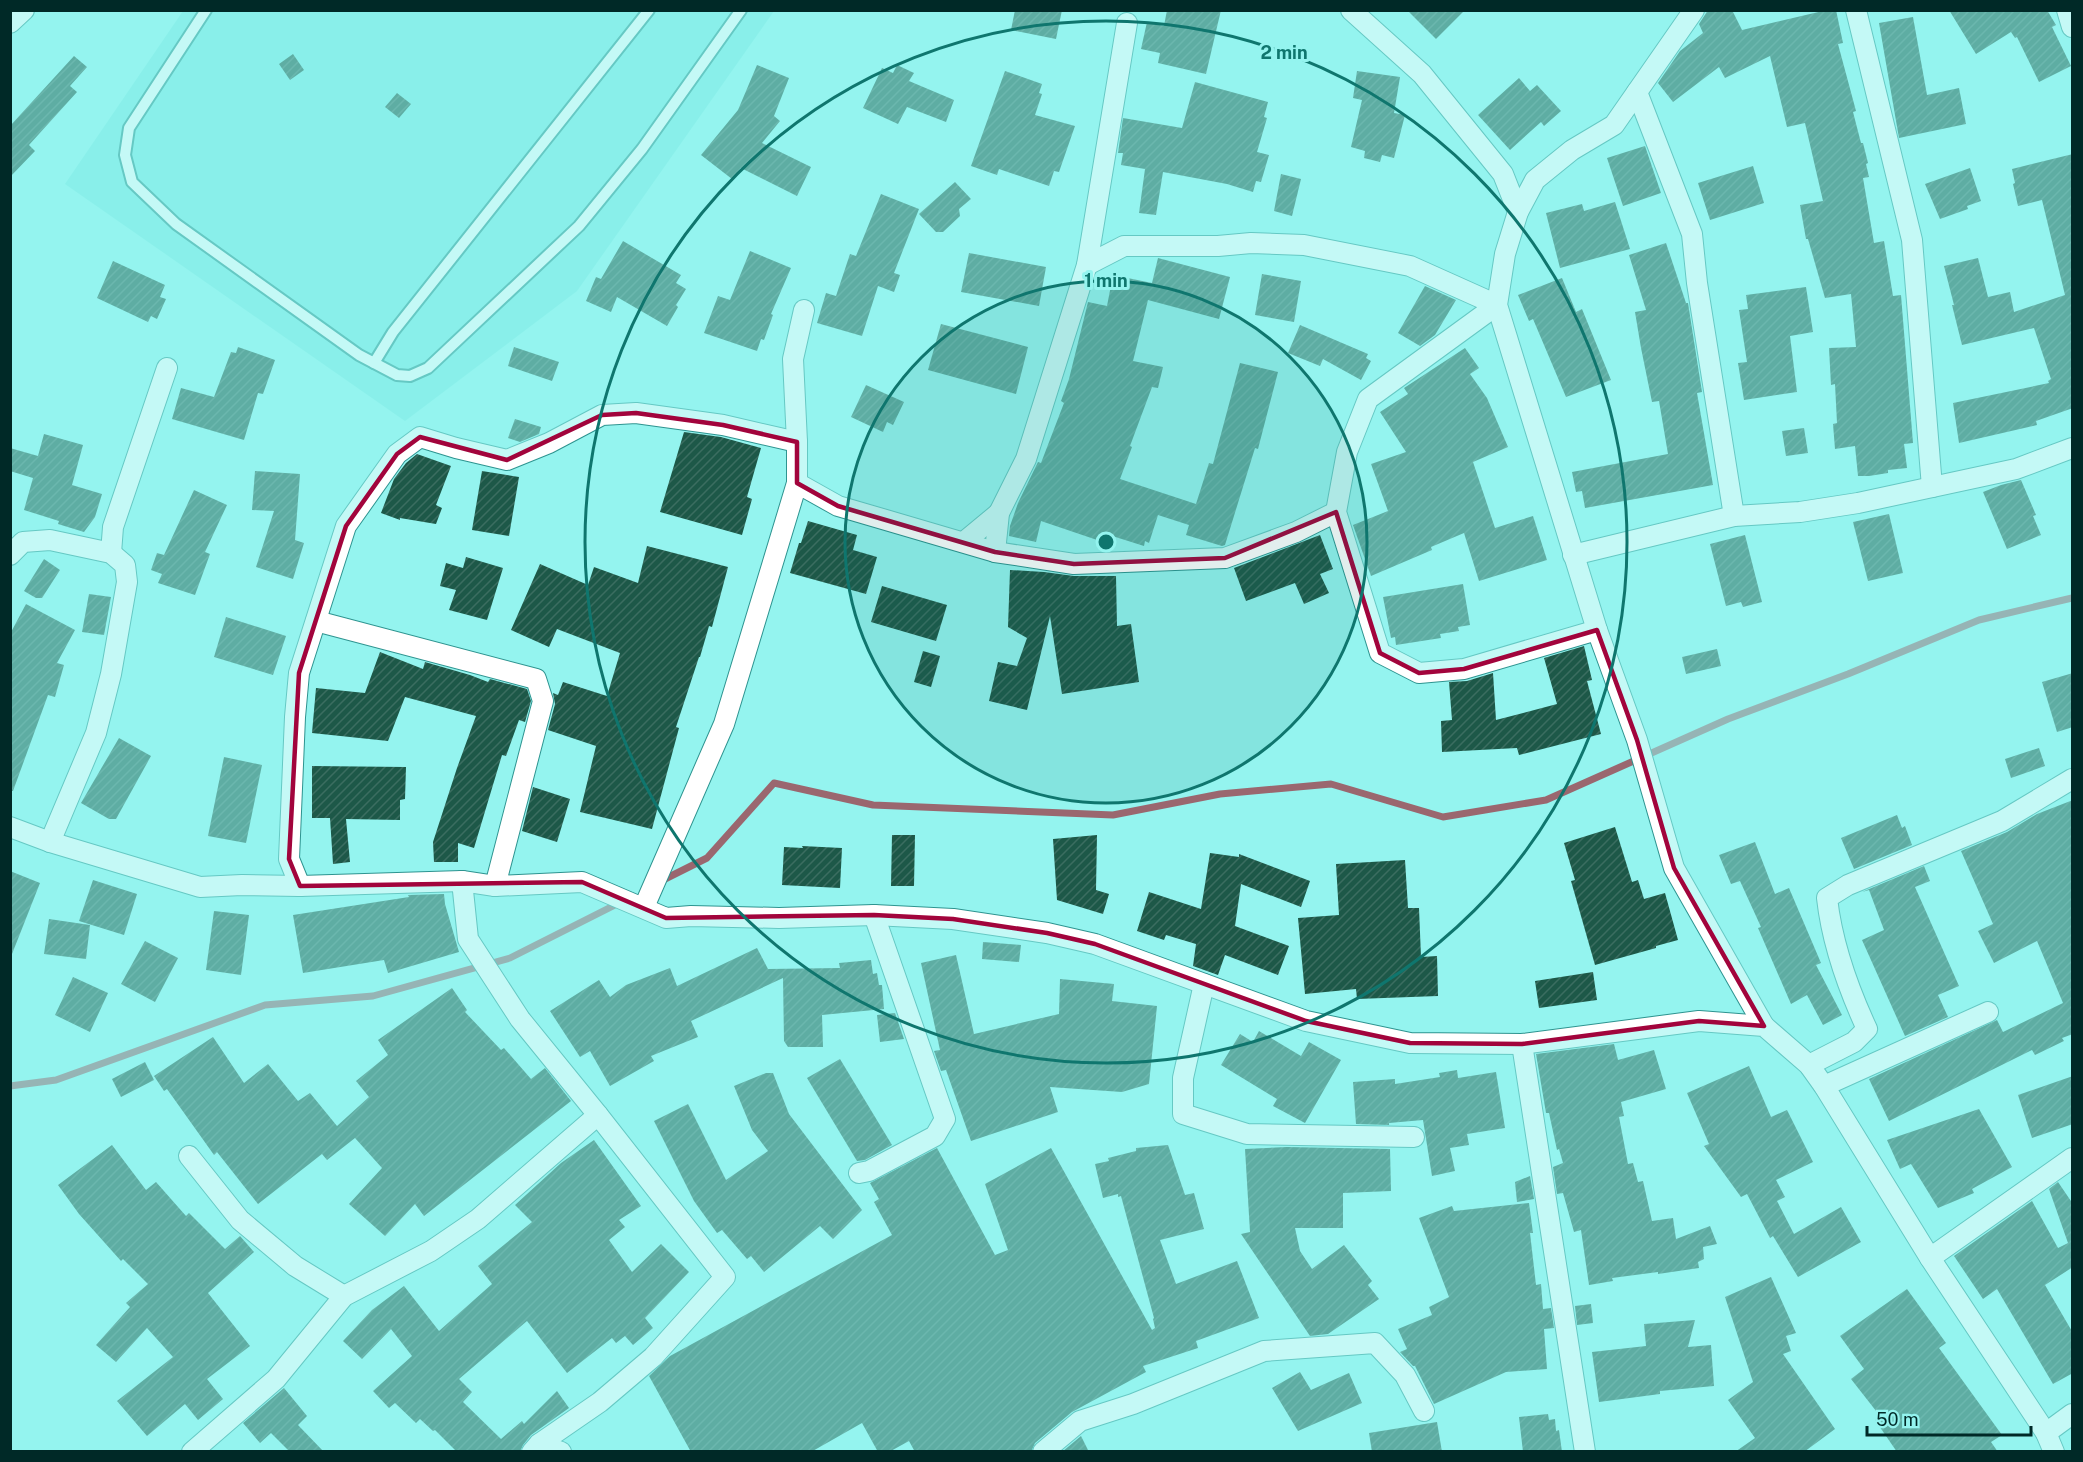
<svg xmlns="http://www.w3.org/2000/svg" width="2083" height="1462" font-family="'Public Sans',sans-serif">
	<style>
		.built { fill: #7de9e4 }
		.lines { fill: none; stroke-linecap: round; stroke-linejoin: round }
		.stream { stroke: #9a676f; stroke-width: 7 }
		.building { fill: url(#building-hatch) }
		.service-casing { stroke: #2e9490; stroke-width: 14 }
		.minor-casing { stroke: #2e9490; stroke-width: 22 }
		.service { stroke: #fff; stroke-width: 10 }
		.minor { stroke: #fff; stroke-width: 20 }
		.marked { fill: none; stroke: #a2043c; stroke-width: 4.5; stroke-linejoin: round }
		.ring { fill: none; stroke: #0f766e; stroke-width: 3 }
		.centre { fill: #0f766e; stroke: #94f4ef; stroke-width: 3 }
		.ring-label { font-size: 18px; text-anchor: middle; font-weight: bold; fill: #0f766e; stroke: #94f4ef; stroke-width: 6; stroke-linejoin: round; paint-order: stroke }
	</style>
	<defs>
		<pattern id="building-hatch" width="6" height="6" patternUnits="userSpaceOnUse" patternTransform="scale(1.5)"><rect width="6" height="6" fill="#1d5848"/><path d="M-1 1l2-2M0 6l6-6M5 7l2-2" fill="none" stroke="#3b6d60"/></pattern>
	</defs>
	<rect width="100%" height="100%" fill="#94f4ef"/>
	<path class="built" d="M183,11h591l-197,280 -172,130 -340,-237z"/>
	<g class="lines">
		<g class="stream">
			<path d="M661,881l46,-23 67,-75 99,22 240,10 107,-21 111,-10 112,33 103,-17 182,-81 120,-45 131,-54 93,-22"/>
			<path d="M10,1086l46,-6 209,-75 108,-9 137,-38 109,-55"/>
		</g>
	</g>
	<g class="building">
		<path d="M1015,10h47l-6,29 -45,-9z"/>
		<path d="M1167,10h54l-15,64 -48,-11 2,-10 -19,-4 6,-27 17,4z"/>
		<path d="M1407,10h58l-29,29z"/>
		<path d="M1708,10h24l10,20 85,-20h9l7,33 -5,1 18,67 -3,1 8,31h2l5,20 -2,1 3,13 -6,1 11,65 10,-2 9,55 8,-1 12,148 -9,1 3,24 -19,2v3l-19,3h-11l-3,-30 -20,3 -2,-25 4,-1 -2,-39 -4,1 -2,-37 27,-1 -5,-53 -26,4 -17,-59h-2l-6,-34 23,-4 -18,-78 -18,4 -17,-71 -45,22 -6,-11 -46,35 -15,-19 22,-32 23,-18 -4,-9z"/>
		<path d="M1949,10h98l9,15 -4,2 19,39 -32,16 -22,-45 -2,1 -4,-6 -35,22z"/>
		<path d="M1913,17l14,78 32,-7 7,36 -67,14 -20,-115z"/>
		<path d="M293,54l11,16 -14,10 -11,-16z"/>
		<path d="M74,56l13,11 -17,19 7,6 -48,53 6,6 -25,26v-51z"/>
		<path d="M757,65l32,13 -15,38 6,5 -18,22 49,24 -14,29 -56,-28 -9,11 -31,-24 37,-45z"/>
		<path d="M897,65l17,8 -5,8 45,19 -8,22 -39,-15 -9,17 -35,-16 19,-40 11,5z"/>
		<path d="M1005,71l37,13 -3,9 3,1 -7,21 40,11 -16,46 -5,-1 -5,15 -50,-17 -2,6 -26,-9z"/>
		<path d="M1357,71l43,6 -6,36 11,2 -11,43 -12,-3 -2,7 -16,-4 1,-7 -14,-4 11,-47 -9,-2z"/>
		<path d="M1519,78l11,13 7,-6 24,26 -17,15 -3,-4 -31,28 -32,-35z"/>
		<path d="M1195,82l73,20 -4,15 3,1 -10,34 12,3 -8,27 -5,-1 -3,11 -26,-8 -64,-12 -7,43 -17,-2 6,-44 -24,-4 2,-12h-5l5,-35 59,10z"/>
		<path d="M397,93l14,11 -12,14 -14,-11z"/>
		<path d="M1645,146l16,47 -38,13 -16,-48z"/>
		<path d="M2073,154v254l-37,13 1,4 -78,18 -6,-40 96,-20 -1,-2 3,-2 -17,-51 -72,17 -10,-40h2l-10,-39 34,-8 10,39 22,-5 4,20 51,-17 -23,-95 -24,6 -5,-22 2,-1 -3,-14z"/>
		<path d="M1753,166l11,37 -54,17 -12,-37z"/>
		<path d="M1970,168l11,33 -14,5 1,3 -28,10 -15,-35z"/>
		<path d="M1281,174l20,5 -9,37 -18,-5z"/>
		<path d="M955,182l16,17 -12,10 1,7 -17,16h-7l-17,-18z"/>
		<path d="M881,194l38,15 -25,64 6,2 -6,17 -16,-6 -16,50 -45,-13 9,-30 10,3 14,-42 6,2z"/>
		<path d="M1615,202l15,47 -70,19 -14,-55 36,-9 2,7z"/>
		<path d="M623,241l58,34 -5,8 10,6 -10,16 2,2 -11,19 -50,-29 -6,15 -25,-11 10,-24 5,2z"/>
		<path d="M1666,243l20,60h2l14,89 -5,1 16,92 -128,23 -3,-17 -6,1 -4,-20 96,-18 -9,-53 -7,1 -11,-54 -6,-36 11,-2 -17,-55z"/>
		<path d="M750,251l41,17 -20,46 2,1 -9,25 -3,-1 -4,12 -53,-18 14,-37 12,4z"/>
		<path d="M969,253l77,14 -7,39 -78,-14z"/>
		<path d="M1158,258l72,19 -11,42 -71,-19 -15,61 30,6 -5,21 -6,-1 -22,59 2,1 -12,32 76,25 13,-41 4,1 27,-101 38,9 -20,77 -3,-1 -30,97 -3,1 -36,-11 3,-10 -31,-10 -9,28 -4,-2 -1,5 -38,-12v9l-65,-22 -5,21 -27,-6 1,-10 8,-23 20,-41 3,1 23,-60 -3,-2 8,-22 19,-77 19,4 6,-31 39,8z"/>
		<path d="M113,261l52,24 -5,12 6,2 -9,20 -6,-3 -3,6 -51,-24z"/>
		<path d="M1262,274l39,7 -7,41 -39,-7z"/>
		<path d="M1562,278l14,34 6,-3 29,71 -45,17 -33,-78 -4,2 -11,-26z"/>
		<path d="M1425,286l31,14 -21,35 -15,11 -22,-13z"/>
		<path d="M1806,287l7,45 -23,4 7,56 -53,8 -6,-37 9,-1 -8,-52 9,-1 -2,-14z"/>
		<path d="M941,324l87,23 -12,47 -88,-24z"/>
		<path d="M1300,325l68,29 -2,4 5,3 -10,19 -38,-21 -3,7 -32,-13z"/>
		<path d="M238,347l37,13 -12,34 -5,-1 -14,47 -72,-21 9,-31 33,9 17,-45 5,1z"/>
		<path d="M514,347l45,15 -7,19 -44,-15z"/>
		<path d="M1465,348l14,20 -9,6 17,24 21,49 -35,15 22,66 38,-12 14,44 -68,21 -15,-48 -33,14 1,3 -61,26 -18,-51 35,-14 -17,-47 35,-12 -26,-40 28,-18 -4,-6z"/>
		<path d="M866,385l38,17 -11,23 -6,-3 -4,10 -32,-15z"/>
		<path d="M515,419l26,8 -2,7 -19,8 -12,-4z"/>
		<path d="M1804,428l4,25 -22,3 -4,-25z"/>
		<path d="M684,432l37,5 40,11 -14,49 5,2 -10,36 -82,-23z"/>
		<path d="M44,434l39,11 -11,40 30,9 -7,23 -11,15 -26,-8 1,-3 -35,-11 9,-32 -23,-7v-23l28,8z"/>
		<path d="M417,454l34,12 -15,39 6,3 -6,16 -36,-6v2l-19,-7 13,-34 12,-16z"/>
		<path d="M255,471l45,3 -5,66 9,3 -11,36 -37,-12 18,-56 -22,-1z"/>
		<path d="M482,471l37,6 -10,59 -37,-6z"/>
		<path d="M2021,480l15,35 -3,1 8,19 -34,14 -24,-57 18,-7z"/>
		<path d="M194,490l33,15 -22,47 5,2 -15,41 -37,-12 4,-9 -11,-4 6,-17 7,2z"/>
		<path d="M1889,514l14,59 -35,8 -15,-59z"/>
		<path d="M808,521l49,14 -4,15 24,7 -11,37 -76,-21 9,-30h2z"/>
		<path d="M1320,535l13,34 -13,5 9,19 -25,11 -9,-21 -49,18 -12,-33z"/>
		<path d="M1745,535l17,67 -19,5 -2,-5 -15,4 -16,-62z"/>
		<path d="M647,546l81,21 -16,60 -3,-1 -9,31h-1l-23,70 3,1 -27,101 -72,-17 16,-66 -48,-16 7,-26 -2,-11 5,2 5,-13 44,14 13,-43 -63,-24 -8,18 -38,-17 29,-66 48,21 6,-18 44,16z"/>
		<path d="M466,557l37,11 -16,52 -38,-10 7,-20 -16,-4 6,-23 17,5z"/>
		<path d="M44,559l16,11 -18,28h-6l-12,-7z"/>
		<path d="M1010,570l34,2 30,4h42l1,50 14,-2 8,58 -77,12 -12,-78 -23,94 -38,-9 9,-39 19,4 10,-28 -19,-11z"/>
		<path d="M1463,584l7,41 -12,2 1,4 -19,3 1,4 -45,7 -1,-8 -4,1 -8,-41z"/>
		<path d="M882,586l65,19 -11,36 -65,-19z"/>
		<path d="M89,594l22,3 -7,38 -22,-3z"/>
		<path d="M26,604l49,26 -18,33 7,2 -9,32 -7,-2 -35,96h-3v-157z"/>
		<path d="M226,617l60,19 -13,39 -59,-18z"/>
		<path d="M1584,646l8,34 -5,1 14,53 -82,21 -2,-7 -75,4 -1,-31 11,-1 -3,-38 18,-1 26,-8 3,47 61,-16 -13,-46z"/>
		<path d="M1717,649l4,17 -35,8 -4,-17z"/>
		<path d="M923,651l17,5 -9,31 -17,-5z"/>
		<path d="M380,652l43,17 2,-7 45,13 18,7 2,-3 37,10 4,12 -6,21 -6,-2 -13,36 -4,-1 -28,93 -16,-5v19h-24l-1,-20 24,-74 19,-52 -71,-19 -17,44 -76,-8 4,-45 49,5z"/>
		<path d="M2073,673v54l-16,5 -15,-50z"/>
		<path d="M119,738l32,18 -35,63h-7l-28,-16z"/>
		<path d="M2039,748l6,18 -34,12 -6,-19z"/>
		<path d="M224,757l38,8 -16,78 -38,-7z"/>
		<path d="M312,766l94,1 -1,32 -5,1v20l-54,-1 4,43 -17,2 -3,-46h-18z"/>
		<path d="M533,787l37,12 -13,43 -35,-11z"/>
		<path d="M2073,800v234l-11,4 2,3 -29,14 -3,-5 -143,71 -20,-42 128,-59 6,12 60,-29 -26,-62 -43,22 -16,-32 15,-7 -32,-73 46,-19 30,-18z"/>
		<path d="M1897,815l5,13 3,-2 7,19 -58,24 -13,-31z"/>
		<path d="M1615,827l17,55 6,-2 6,19 21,-6 13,47 -22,6v2l-61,17 -24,-84 4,-1 -11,-37z"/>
		<path d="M892,835h23l-1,51h-23z"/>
		<path d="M1097,835l-1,55 13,4 -6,20 -46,-14 -4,-61z"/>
		<path d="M1755,842l20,52 14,-6 32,75 -5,2 26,50 -19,10 -16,-30 -16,9 -33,-76 3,-1 -21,-46 -9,3 -12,-29z"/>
		<path d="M802,846l40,2 -2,40 -58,-3 2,-38 19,1z"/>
		<path d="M1210,853l29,4v-3l71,27 -9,26 -60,-23 -6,42 54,20 -11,29 -53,-20 -7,20 -25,-9 3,-22 -30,-9 -2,5 -27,-9 12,-39 52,17z"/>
		<path d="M1405,860l3,48h11l2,49 16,-1 1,40 -81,3 -1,-10 -51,5 -7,-76 41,-3 -3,-51z"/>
		<path d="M1924,866l6,15 -15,6 44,99 -21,9 10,22 -43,19 -43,-96 22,-10 -15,-40 -7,2z"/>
		<path d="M10,871l30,12 -28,71h-2z"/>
		<path d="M93,880l44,14 -13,41 -45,-14z"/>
		<path d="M444,894l1,10 14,48 -71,21 -4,-13 -81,13 -10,-58 116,-18 -1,-2z"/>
		<path d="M214,911l35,4 -8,60 -35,-5z"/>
		<path d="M49,919l41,6 -4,34 -42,-5z"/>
		<path d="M145,941l33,17 -23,44 -34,-18z"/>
		<path d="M983,942l38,3 -2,17 -37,-3z"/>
		<path d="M757,948l11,21 72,-1 -1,-5 32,-3 2,14 4,-1 2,12h3l2,24 -62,6 1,32h-35l-4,-6 -1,-63 -92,43 7,16 -47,19 3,5 -44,25 -20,-35 -10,6 -30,-46 49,-31 11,17 16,-12 44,-17 7,18z"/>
		<path d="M956,955l18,79 85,-20 1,-35 54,5 -2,17 45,5 -8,78 -27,8 -72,-5 8,25 -87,29 -25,-71 -5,1 -7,-20 6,-1 -19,-87z"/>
		<path d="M1593,972l4,28 -58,8 -4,-27z"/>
		<path d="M73,977l35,16 -18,39 -35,-17z"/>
		<path d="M452,988l15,22 -2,2 36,38 3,-2 27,31 14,-11 26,33 -147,115 -9,-12 -30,32 -36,-32 33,-36 -27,-30 -28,22 -5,-6 -64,50 -41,-52 -3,3 -47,-66 -3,2 -10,-15 59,-39 31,46 24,-19 30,37 12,-8 27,33 32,-29 -13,-16 32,-26 -10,-15z"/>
		<path d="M895,1013l9,26 -24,3 -3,-27z"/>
		<path d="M1259,1031l42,25 8,-14 32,18 -36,63 -32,-17 4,-7 -56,-34 19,-31 13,8z"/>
		<path d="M1614,1044l4,16 36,-10 12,39 -45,13 3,14 -5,1 9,47 5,-1 5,19 5,-1 9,40 21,-3 3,21 34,-13 7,18 -14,3 1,12 -6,3 1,6 -41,6v-2l-46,6 1,3 -24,4 -8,-55 -7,2 -11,-39 -6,1 -4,-27 10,-4 -4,-14 -2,1 -8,-37h-3l-10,-59z"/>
		<path d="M840,1059l52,86 -27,15 -8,1 -50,-83z"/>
		<path d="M145,1062l9,18 -33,17 -9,-18z"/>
		<path d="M1749,1066l22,51 16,-7 26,52 -37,18 9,17 -8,4 17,33 47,-27 20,35 -63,35 -25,-41 -3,2 -23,-44 -6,3 -37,-51 5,-2 -22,-51z"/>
		<path d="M1457,1070l1,8 38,-6 9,56 -38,6 2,11 -19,3 5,23 -23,5 -9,-56 -34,3v2l-33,-1 -3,-42 42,-3v5l45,-7 -1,-4z"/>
		<path d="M766,1073h7l16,41 73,96 -29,29 -13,-13 -56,46 -13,-16 -4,3 -25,-29 -5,3 -23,-32 -40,-80 34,-17 38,76 42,-29 -16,-21 -18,-44z"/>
		<path d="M2073,1076v48l-41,14 -14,-43z"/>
		<path d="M1979,1109l33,58 -40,22 2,4 -36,15 -27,-44 -11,5 -13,-29z"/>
		<path d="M594,1140l47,66 -22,14 6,7 -16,13 23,32 29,-28 28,28 -44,46 8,10 -20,17 -8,-9 -9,7 -4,-5 -45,35 -40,-52 -68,58 13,13 -9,10 38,37 21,-18 2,3 33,-33 12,17 -38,27 -8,10 -3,7h-63l-22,-22 -2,1 -13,-12 -4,4 -21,-20 -6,5 -16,-17 39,-35 -21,-27 -29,30 -19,-18 29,-31 32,-24 35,45 53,-47 -14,-18 54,-44 -17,-17 46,-42z"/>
		<path d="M112,1145l34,45 10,-8 30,34 3,-3 36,36 15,-13 14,16 -46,41 42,53 -43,33 16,20 -25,21 -13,-16 -38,32 -30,-35 56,-44 -26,-29 -31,34 -20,-17 34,-38 -4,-4 22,-19 -25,-25 -2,2 -42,-47 -21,-29z"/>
		<path d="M1168,1145l17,50 9,-2 10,36 -44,11 16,44 61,-23 22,57 -63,23 2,7 -55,18 3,6 -74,40 -37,31 -4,9h-116l-6,-11 -20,11h-11l-16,-29 -51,29h-120l-42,-76 21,-20 222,-121 -18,-33 5,-3 -9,-16 67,-35 58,107 13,-5 -23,-66 66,-36 101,182 3,-2 -2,-9 1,-1 -33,-122 -3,1v-3l-15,4 -8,-34 14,-3 -1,-3 28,-7v-3z"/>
		<path d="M1287,1147l103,2 1,42 -48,2v35h-48l5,23 12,18 32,-24 28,36 -4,4 11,14 -51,35 -18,2 -69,-102 9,-2 -5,-83z"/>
		<path d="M1530,1176l4,23 -17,3 -2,-20z"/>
		<path d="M2058,1182l15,22v63l-28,18 28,48v40l-20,11 -56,-95 -14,10 -29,-43 78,-55 26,47 10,-5 -19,-54z"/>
		<path d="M1529,1203l4,30h-3l6,52 5,-1 2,25 8,-1 3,20 -10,1 3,40 -41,3 -72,32 -19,-38h-2l-13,-14 7,-3 -9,-20 34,-14 -3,-8 20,-10 -30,-79 33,-12 2,5z"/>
		<path d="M1771,1277l25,56 -10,3 5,15 -8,3 52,75 -31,23h-69l20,-14 -27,-38 25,-18 -28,-85z"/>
		<path d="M1907,1289l39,54 -7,5 63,87 -11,7 7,10h-101l-22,-32 5,-4 -29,-37 13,-10 -24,-33z"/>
		<path d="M1591,1304l2,19 -16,2 -2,-19z"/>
		<path d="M1695,1320l-7,27 23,-2 3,41 -54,5v3l-61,8 -7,-50 54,-6 -2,-22z"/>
		<path d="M1300,1372l11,18 38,-17 13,30 -64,28 -26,-43z"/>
		<path d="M284,1388l23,28 -9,9 26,27h-34l-19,-19 -11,10 -17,-20z"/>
		<path d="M1548,1414l1,6 6,-1 1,12 3,-1 3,22h-39l-4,-35z"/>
		<path d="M1437,1422l5,30h-70l-3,-19z"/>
		<path d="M1081,1436l8,16h-27z"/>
	</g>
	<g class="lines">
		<g class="service-casing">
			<g id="service">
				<path d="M206,10l-77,118 -4,27 7,27 44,42 183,131 38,20 13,1 18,-8 151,-142 63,-77 99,-139"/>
				<path d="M374,363l19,-31 256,-322"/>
			</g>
		</g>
		<g class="minor-casing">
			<g id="minor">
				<path d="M1351,10l71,64 81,100 15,38"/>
				<path d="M1694,10l-80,115 -42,25 -37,30 -17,32 -13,42 -8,51 100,325 40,110 37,128 90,158"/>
				<path d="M1856,10l56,230 20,247"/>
				<path d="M2067,10l5,17"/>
				<path d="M10,23l14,-13"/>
				<path d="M1637,92l55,142 5,49 37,233"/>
				<path d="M1087,265l37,-19h94l33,-3 53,2 106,21 87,39 -129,94 -21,53 -11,60 44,141 39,20 45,-4 133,-39"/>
				<path d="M804,310l-11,49 4,83v41l41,23 157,46 79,12 151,-6 71,-26 40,-20"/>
				<path d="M964,542l35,-29"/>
				<path d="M995,552l4,-39 27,-54 61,-194 40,-242"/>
				<path d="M111,553l2,-26 54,-159"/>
				<path d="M10,555l13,-13 27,-2 61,13 14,12 2,17 -16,92 -15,59 -46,109"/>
				<path d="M1573,555l161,-39 66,-4 58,-9 158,-34 56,-21"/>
				<path d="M316,621l220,58 7,22 -48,185"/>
				<path d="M10,827l40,15 150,45 42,-2 58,1 162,-5 33,5 87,-4 84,36 25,-2 88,2 95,-3 79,4 94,14 48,11 211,77 104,22 112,1 177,-23 65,5 45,39 15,21 106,172 116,175 8,19"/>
				<path d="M462,881l6,58 52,80 78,96 127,162 -72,80 -53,45 -61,42 -7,8"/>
				<path d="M300,886l-11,-27 6,-142 4,-44 47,-147 51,-72 23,-17 36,11 51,12 42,-17 53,-28 34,-2 87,12 74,17"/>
				<path d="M644,907l80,-183 73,-241"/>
				<path d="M1204,984l-21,94v36l64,20 167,3"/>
				<path d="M1522,1044l63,408"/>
				<path d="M1809,1065l45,-23 13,-13c-19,-41 -35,-86 -40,-131l21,-13 154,-64 70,-42"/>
				<path d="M1824,1086l164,-74"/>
				<path d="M189,1156l51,64 55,46 49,30"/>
				<path d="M859,1173l10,-2 66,-35 10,-17 -71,-204"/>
				<path d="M1930,1258l142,-100"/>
				<path d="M2046,1433l26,-19"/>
				<path d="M539,1444l22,8"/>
				<path d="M192,1452l84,-73 68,-83 87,-45 47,-32 120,-104"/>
				<path d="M1043,1452l37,-31 53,-17 131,-53 111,-8 30,32 19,36"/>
			</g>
		</g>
		<use href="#service" class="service"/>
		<use href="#minor" class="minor"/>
	</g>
	<path d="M0 0H2083V1462H0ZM636,413l87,12 74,17v41l41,23 157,46 79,12 151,-6 111,-46 44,141 39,20 45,-4 133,-39 40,110 37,128 90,158 -65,-5 -177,23 -112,-1 -104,-22 -211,-77 -48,-11 -94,-14 -79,-4 -208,3 -84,-36 -282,4 -11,-27 10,-186 47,-147 51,-72 23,-17 87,23 95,-45z" fill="#94f4ef" fill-opacity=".55" fill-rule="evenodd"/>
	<path class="marked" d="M636,413l87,12 74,17v41l41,23 157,46 79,12 151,-6 111,-46 44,141 39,20 45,-4 133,-39 40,110 37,128 90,158 -65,-5 -177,23 -112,-1 -104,-22 -211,-77 -48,-11 -94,-14 -79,-4 -208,3 -84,-36 -282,4 -11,-27 10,-186 47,-147 51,-72 23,-17 87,23 95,-45z"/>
	<circle cx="1106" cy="542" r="261" fill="#0f766e" fill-opacity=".12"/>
	<g class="ring">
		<circle cx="1106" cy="542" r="261"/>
		<circle cx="1106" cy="542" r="521"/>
	</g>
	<circle cx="1106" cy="542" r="9" class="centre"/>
	<g class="ring-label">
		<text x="1284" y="59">2 min</text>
		<text x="1106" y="287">1 min</text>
	</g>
	<rect width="2083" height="1462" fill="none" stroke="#002927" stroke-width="24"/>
	<path d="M1867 1426v9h164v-9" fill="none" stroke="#002927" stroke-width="3"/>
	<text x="1876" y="1426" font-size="18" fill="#002927" stroke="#94f4ef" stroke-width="4.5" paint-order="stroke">50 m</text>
</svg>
